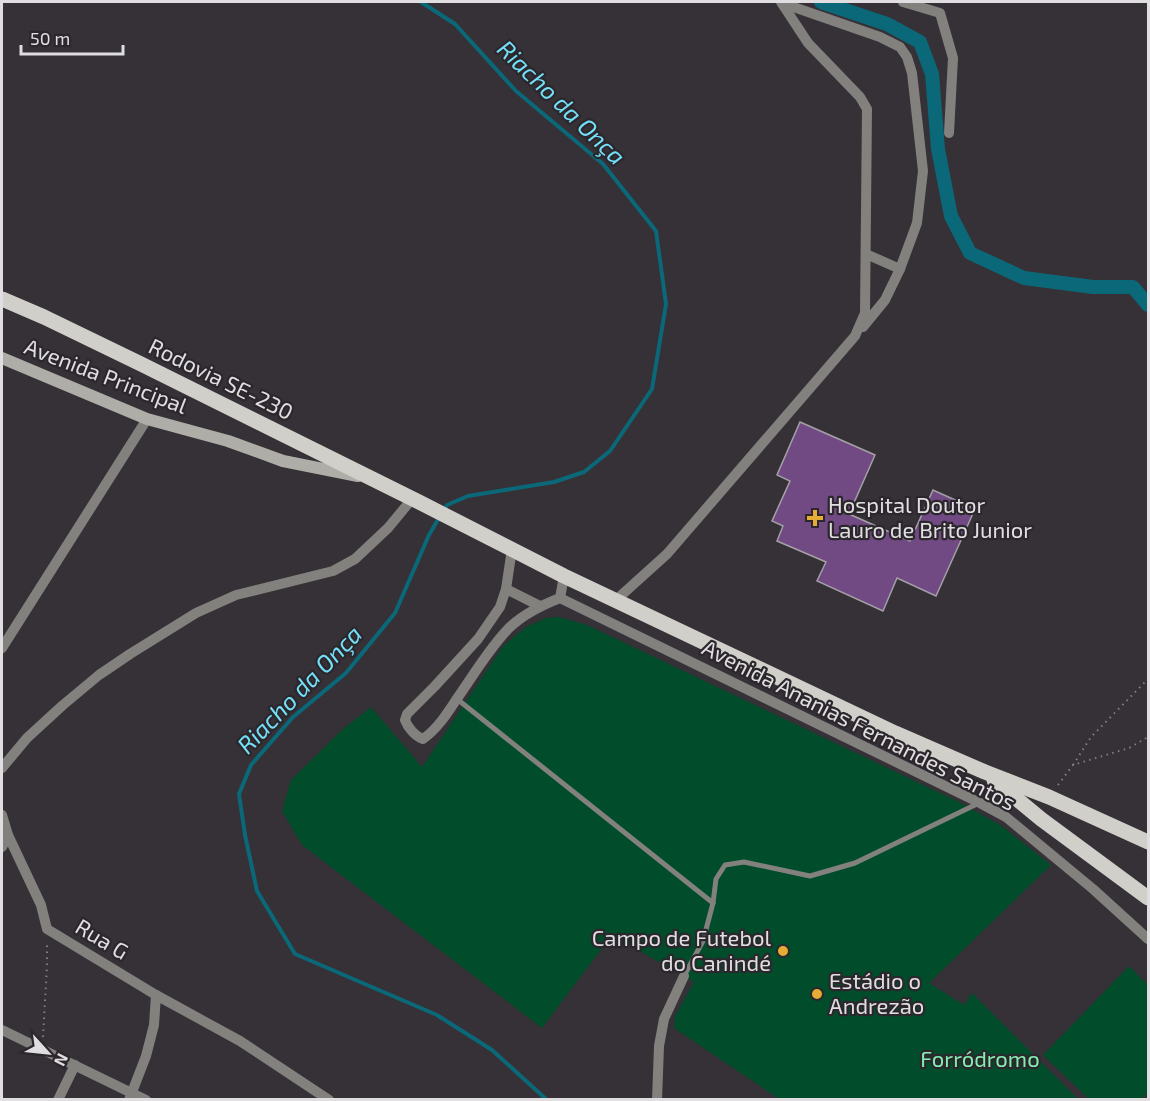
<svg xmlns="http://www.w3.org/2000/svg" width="1150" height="1101" font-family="'Exo 2',sans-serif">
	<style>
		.green { fill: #004c2b }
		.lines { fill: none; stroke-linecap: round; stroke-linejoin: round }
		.stream { stroke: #0b6879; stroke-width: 4 }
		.canal { stroke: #0b6879; stroke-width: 14 }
		.building { fill: #714983; stroke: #a4a0a7; stroke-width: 1.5 }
		.path { stroke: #838084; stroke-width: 2; stroke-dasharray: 1.5 4.5; stroke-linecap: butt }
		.lane { stroke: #82817e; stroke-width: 5 }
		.street { stroke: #82817e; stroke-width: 10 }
		.secondary { stroke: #aeada8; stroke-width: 12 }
		.primary { stroke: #d1cfc9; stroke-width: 15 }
		.poi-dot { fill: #e5ad36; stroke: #2b272c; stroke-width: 2 }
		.labels { text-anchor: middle; stroke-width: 4.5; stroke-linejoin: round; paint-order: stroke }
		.street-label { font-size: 22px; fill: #e0dee1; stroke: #2b272c }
		.poi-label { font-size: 22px; fill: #e0dee1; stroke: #2b272c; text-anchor: start }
		.park-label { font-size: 22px; fill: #84eeb1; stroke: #2b272c }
		.water-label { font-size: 24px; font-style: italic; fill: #73e0f8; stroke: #2b272c }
	</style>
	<rect width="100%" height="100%" fill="#353136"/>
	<g class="green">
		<path d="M559,617l28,8 372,177 43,24 49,39 -122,118 35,22 8,-12 106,106h-299l-105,-71 1,-12 19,-34 -82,-47 -70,93 -240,-183 -20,-34 9,-31 52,-51 28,-22 51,60 81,-121 23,-19 20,-9z"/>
		<path d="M1129,966l19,19v107l-6,7h-53l-46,-44z"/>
	</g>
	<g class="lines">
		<g class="stream">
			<path d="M421,2l34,22 61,67 87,73 53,67 10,73 -14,85 -42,62 -26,21 -30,10 -86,14 -21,9 -3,5"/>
			<path d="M440,516l-11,19 -34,78 -49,60 -53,44 -42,48 -12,29 6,41 12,56 38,63 142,61 55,35 55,50"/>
		</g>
		<path class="canal" d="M821,2l66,22 33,18 12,32 6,75 13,67 19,37 54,25 69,9h40l15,18"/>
	</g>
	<path class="building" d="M800,422l75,33 -26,59 61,27 23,-51 42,19 -39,87 -39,-18 -14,33 -66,-30 9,-19 -49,-21 6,-15 -11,-5 18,-40 -13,-6z"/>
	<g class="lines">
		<g class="path">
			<path d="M1073,765l18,-28 57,-58"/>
			<path d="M1058,785l15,-20 56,-17 19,-11"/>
			<path d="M43,1037l4,-71v-22"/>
		</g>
		<g class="lane">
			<path d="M457,699l256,204"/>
			<path d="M684,976l19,-35 10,-38 3,-24 9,-14 19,-3 66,14 45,-13 124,-60"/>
		</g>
		<g class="street">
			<path d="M903,2l37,11 13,45 -4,75"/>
			<path d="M782,3l98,34 20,10 7,10 5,16 11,98 -6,52 -17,46 -15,31 -22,27"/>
			<path d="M866,254l34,15"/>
			<path d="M512,549l-6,40 -6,18 -22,32 -43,47 -28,28 -2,6c3,8 10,16 18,19 14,-10 24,-25 33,-39 17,-24 32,-50 52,-71 14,-14 34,-24 52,-31l4,-22"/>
			<path d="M506,589l34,17"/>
			<path d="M560,598l420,205 26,14 87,72 55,50"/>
			<path d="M616,600l51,-46 188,-218 10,-23 2,-204 -7,-12 -52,-54 -27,-41"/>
			<path d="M2,648l145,-229"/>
			<path d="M2,768l25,-30 36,-33 36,-30 31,-21 66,-41 40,-18 97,-24 22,-12 33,-31 24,-29"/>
			<path d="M2,815l6,20 33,70 6,24 109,66 -2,30 -8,31 -17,44"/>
			<path d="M2,847l6,-12"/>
			<path d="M156,995l84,46 89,59"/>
			<path d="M2,1030l144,70"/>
			<path d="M58,1100l17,-35"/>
			<path d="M657,1100l2,-54 5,-27 20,-43"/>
		</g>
		<path class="secondary" d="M2,358l145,61 81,22 55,20 75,15"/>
		<g class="primary">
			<path d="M2,299l42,18 97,47 278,138 145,74 331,157 90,39 64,25 99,45"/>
			<path d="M994,780l47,39 107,79"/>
		</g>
	</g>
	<g class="poi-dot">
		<path d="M812 509h6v6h6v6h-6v6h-6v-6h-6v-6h6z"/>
		<circle cx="783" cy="951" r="6"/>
		<circle cx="817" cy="994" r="6"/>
	</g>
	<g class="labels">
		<g class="street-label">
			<text transform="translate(106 376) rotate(21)" y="8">Avenida Principal</text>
			<text transform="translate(221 379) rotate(26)" y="8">Rodovia SE-230</text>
			<text transform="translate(859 725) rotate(27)" y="8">Avenida Ananias Fernandes Santos</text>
			<text transform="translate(102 939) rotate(31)" y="8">Rua G</text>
		</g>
		<g class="poi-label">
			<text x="828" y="513">Hospital Doutor<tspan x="828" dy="25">Lauro de Brito Junior</tspan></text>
			<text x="771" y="946" text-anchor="end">Campo de Futebol<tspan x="771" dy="25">do Canindé</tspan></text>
			<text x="829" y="989">Estádio o<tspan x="829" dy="25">Andrezão</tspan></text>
		</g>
		<g class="park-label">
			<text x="980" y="1067">Forródromo</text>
		</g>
		<g class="water-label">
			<text transform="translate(561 103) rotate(44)" y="8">Riacho da Onça</text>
			<text transform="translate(300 690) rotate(-46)" y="8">Riacho da Onça</text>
		</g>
	</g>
	<rect width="1150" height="1101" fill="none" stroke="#e0dee1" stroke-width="6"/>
	<g transform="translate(48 1053) rotate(117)" stroke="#2b272c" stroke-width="4.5" paint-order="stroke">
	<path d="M0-4.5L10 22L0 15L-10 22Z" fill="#e0dee1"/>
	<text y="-9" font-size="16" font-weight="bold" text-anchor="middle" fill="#e0dee1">N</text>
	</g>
	<path d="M21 45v9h102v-9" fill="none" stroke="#e0dee1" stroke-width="3"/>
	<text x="30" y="45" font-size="18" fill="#e0dee1" stroke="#2b272c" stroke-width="4.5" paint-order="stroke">50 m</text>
</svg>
